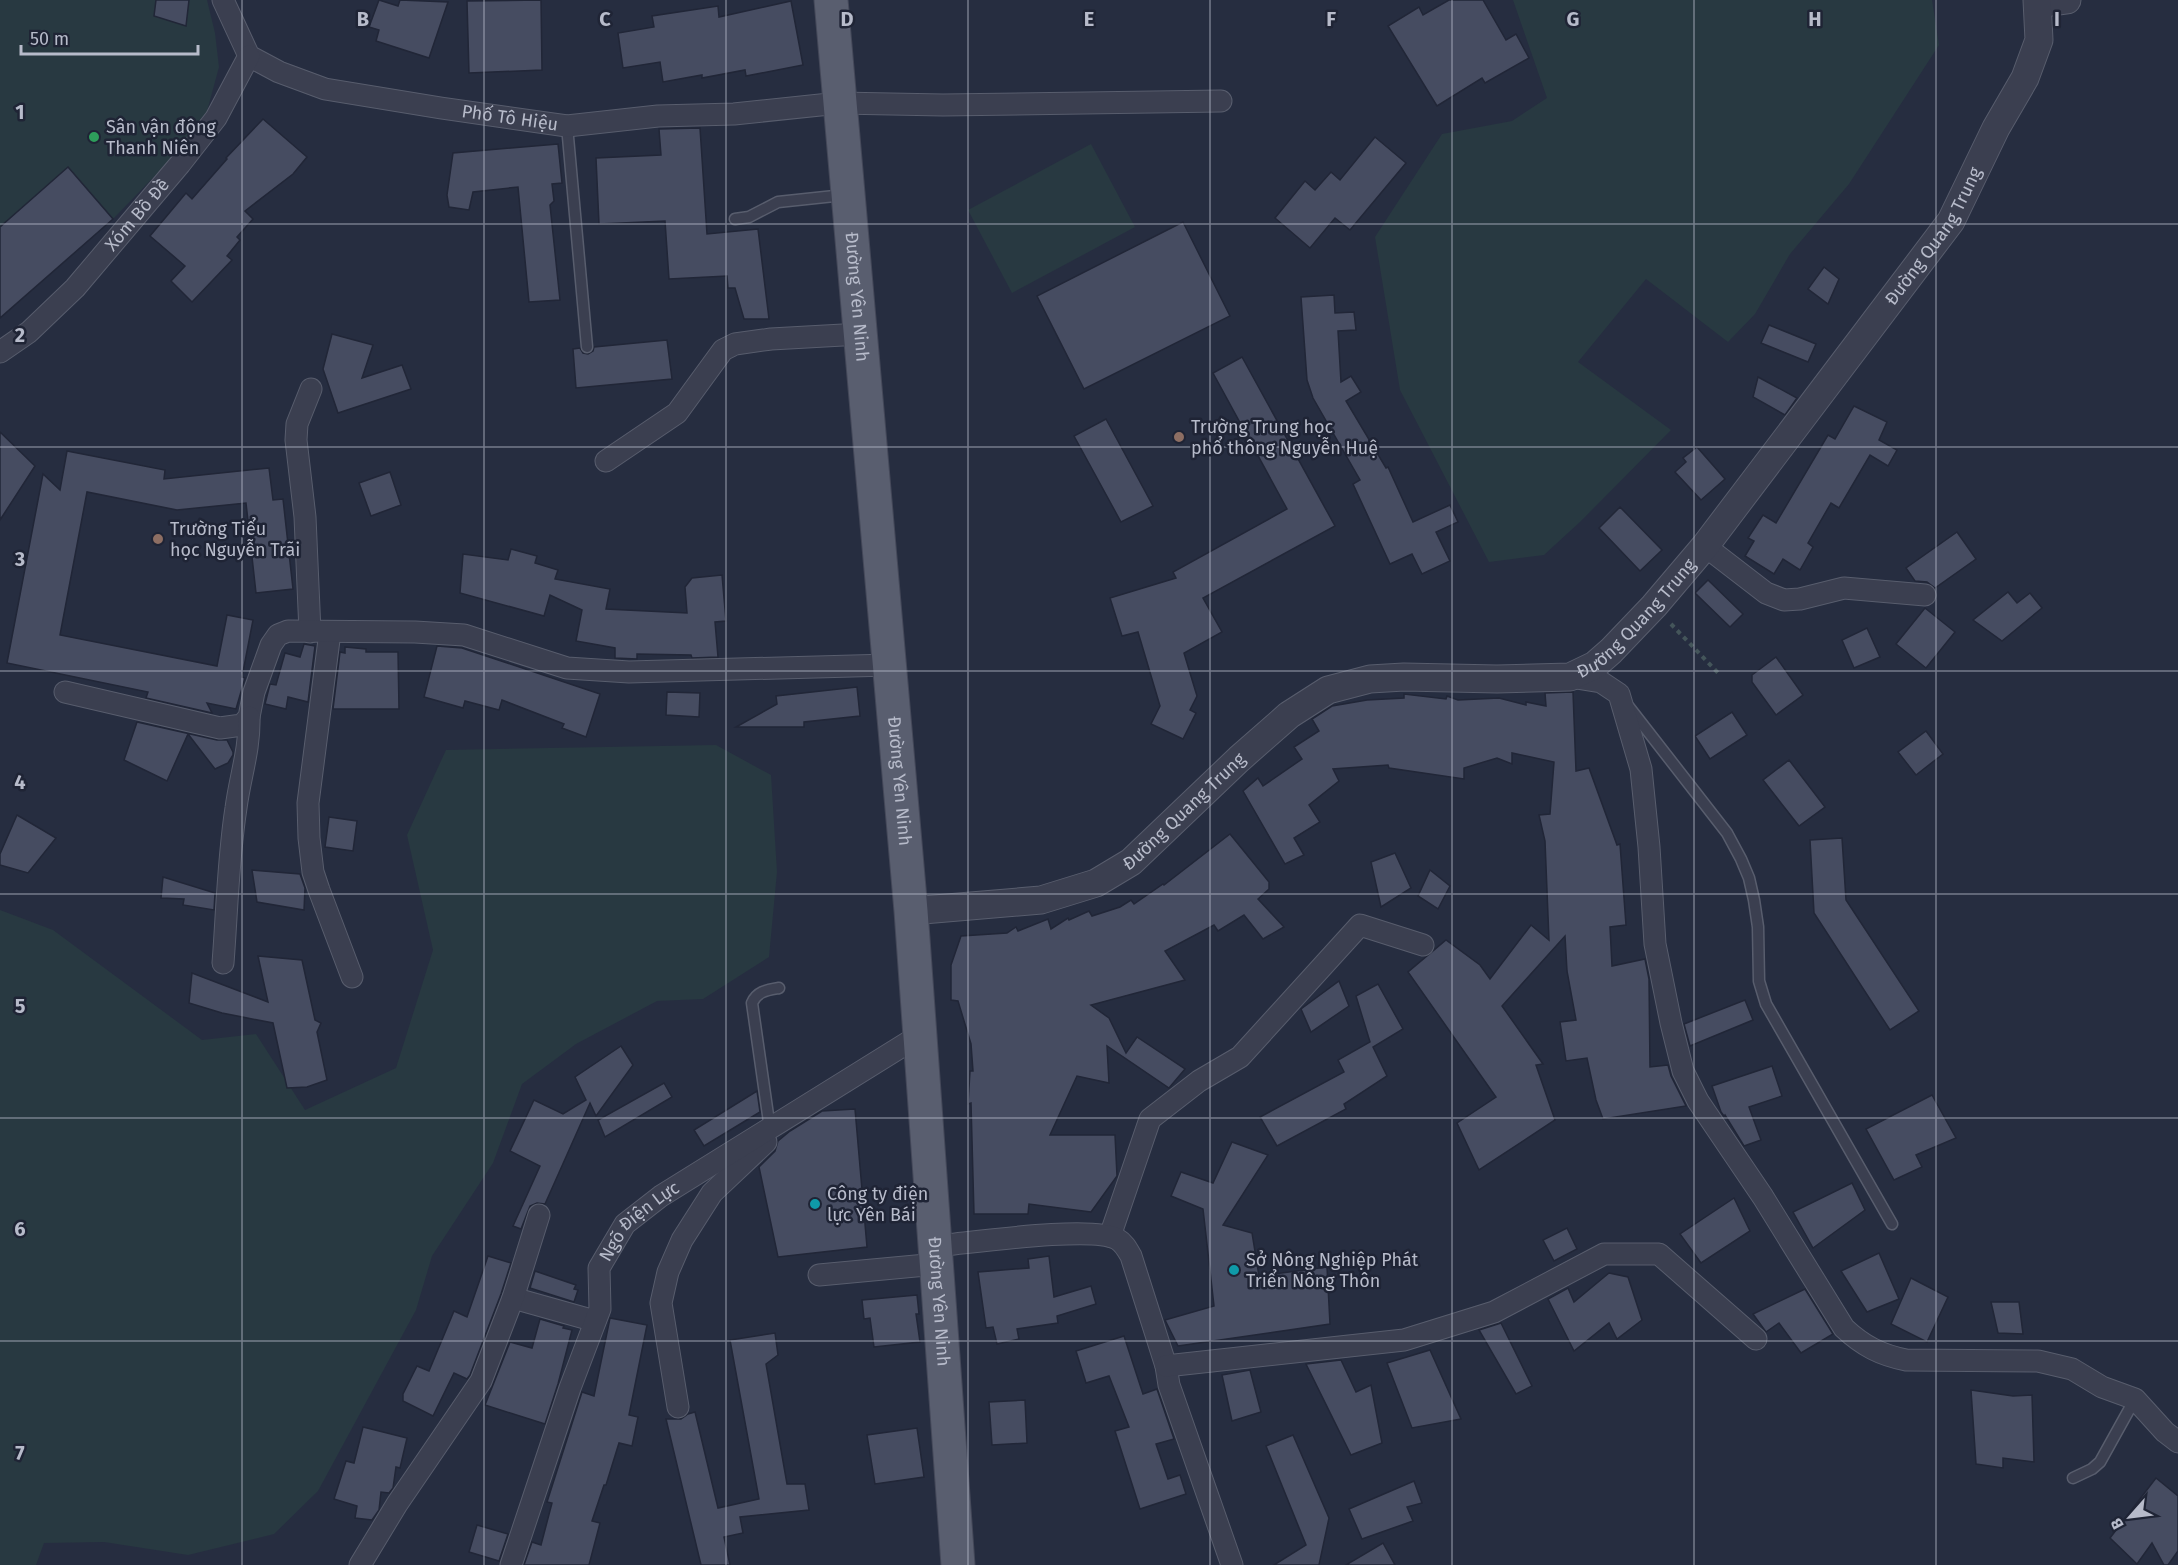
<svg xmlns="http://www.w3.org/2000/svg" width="2178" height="1565" font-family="'Fira Sans',sans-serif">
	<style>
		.green { fill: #283941 }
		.building { fill: #464c61; stroke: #212637; stroke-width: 1.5 }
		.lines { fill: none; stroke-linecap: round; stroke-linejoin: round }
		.service-casing { stroke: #585d6d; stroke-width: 13 }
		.minor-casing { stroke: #585d6d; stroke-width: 23 }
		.tertiary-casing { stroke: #585d6d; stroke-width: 29 }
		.primary-casing { stroke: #444859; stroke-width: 35 }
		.path { stroke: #44555a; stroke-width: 4; stroke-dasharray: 4.5 4.5; stroke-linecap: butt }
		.service { stroke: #3b3f50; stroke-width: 10 }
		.minor { stroke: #3b3f50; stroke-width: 21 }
		.tertiary { stroke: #3b3f50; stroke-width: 27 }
		.primary { stroke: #595e6f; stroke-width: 33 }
		.grid { fill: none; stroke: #b7bbca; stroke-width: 1.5; stroke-opacity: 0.55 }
		.leisure-dot { fill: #2e9e5b; stroke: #1f2435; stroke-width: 2 }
		.education-dot { fill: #8d6e63; stroke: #1f2435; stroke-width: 2 }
		.culture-dot { fill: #0f9aa8; stroke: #1f2435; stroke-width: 2 }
		.labels { text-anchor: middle; stroke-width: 5; stroke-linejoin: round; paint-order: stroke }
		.street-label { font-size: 18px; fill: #b7bbca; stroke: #1f2435 }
		.poi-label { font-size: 18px; fill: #b7bbca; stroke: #1f2435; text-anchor: start }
		.grid-label { font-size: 20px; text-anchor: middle; font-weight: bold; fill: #b7bbca; stroke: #1f2435; stroke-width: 5; stroke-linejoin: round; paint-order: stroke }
	</style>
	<rect width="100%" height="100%" fill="#262d40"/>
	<g class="green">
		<path d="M0,0h207l8,33 4,34 -13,48 -35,44 -58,60 -113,99z"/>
		<path d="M1513,0h419l7,45 -90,139 -59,70 -35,60 -27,28 -82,-63 -68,83 93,68 -90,91 -37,34 -55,7 -89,-172 -25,-153 67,-103 70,-13 35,-23z"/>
		<path d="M1091,144l44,83 -123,66 -44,-83z"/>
		<path d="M716,745l55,30 6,97 -8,85 -66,42 -46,2 -81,43 -54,40 -29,79 -61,93 -16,54 -98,181 -44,43 -86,21 -84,-13 -60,1 -8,22h-36v-655l53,20 149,110 54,-6 49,76 91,-42 37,-118 -26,-115 39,-85z"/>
	</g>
	<g class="building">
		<path d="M156,0h33l-3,26 -32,-10z"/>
		<path d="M379,0l19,6 2,-6 48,2 -19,56 -53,-17 3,-11 -10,-3z"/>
		<path d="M541,0l1,70 -73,3 -2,-72z"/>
		<path d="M1449,0h34l23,40 10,-6 13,24 -44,25 -3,-5 -45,28 -49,-80 31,-19 4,8z"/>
		<path d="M791,1l12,64 -57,11 -1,-6 -43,8v-3l-39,7 -3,-20 -37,6 -5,-35 36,-6 -2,-11 66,-10 1,11z"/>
		<path d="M263,119l44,38 -14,17 -48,37 8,8 -16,18 3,3 -13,16 5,4 -40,42 -21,-21 14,-15 -35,-30 36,-43 6,6 35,-40 -1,-1z"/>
		<path d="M700,128l7,106 51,-5 11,90h-25l-9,-31h-7l-1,-12 -58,3 -4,-58 -66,3 -3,-66 65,-3 -2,-26z"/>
		<path d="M1375,137l31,26 -56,67 -15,-12 -25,30 -35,-30 30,-37 10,9 16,-18 9,8z"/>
		<path d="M558,144l4,39 -10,1 2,17 -4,4 10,95 -31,2 -11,-115 -45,5 -4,18 -20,-3 -2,-12 6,-42z"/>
		<path d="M68,167l45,52 -113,99v-91z"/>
		<path d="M1183,222l47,94 -146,73 -47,-93z"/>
		<path d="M1824,267l15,12 -11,25 -20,-15z"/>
		<path d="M1334,295l1,18 19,-1 2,18 -18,1 3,51 10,-6 10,16 -15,9 40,67 2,-1 25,55 37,-17 8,17 -22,10 14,29 -28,13 -10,-20 -22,10 -37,-80 7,-4 -47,-82 -6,-18 -6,-83z"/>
		<path d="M1769,325l47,19 -8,18 -47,-19z"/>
		<path d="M332,334l41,11 -11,33 40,-13 9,24 -73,24 -15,-44z"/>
		<path d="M667,340l5,39 -96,9 -3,-39 7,-1 3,5 5,1 5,-3 1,-4z"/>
		<path d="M1242,357l93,169 -132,72 19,34 -38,21 13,43 -7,14 6,3 -13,26 -32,-15 9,-18 -22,-74 -16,4 -12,-38 66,-20 -3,-6 114,-63 -74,-136z"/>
		<path d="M1758,377l39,21 -12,17 -32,-18z"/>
		<path d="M1854,406l33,16 -8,18 18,10 -9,16 -18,-11 -31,53 -8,-5 -23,40 5,4 -13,23 -17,-11 -9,15 -29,-18 9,-15 -6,-3 15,-23 13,8 52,-88 7,4z"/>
		<path d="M1106,419l47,87 -32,16 -47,-86z"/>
		<path d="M0,432l35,34 -35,54z"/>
		<path d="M1697,447l28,32 -24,21 -26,-28 11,-10 -3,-4z"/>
		<path d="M67,451l98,19 -1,9 105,-11 4,32 10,-1 10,90 -37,4 -10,-90 -69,7 -90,-18 -27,143 157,31 10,-51 26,5 -11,57 3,1 -9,31 -29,-6 5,10 -66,-15 2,-6 -141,-29 36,-189 17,16z"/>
		<path d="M390,472l11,33 -30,11 -12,-33z"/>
		<path d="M1620,507l42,43 -22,21 -41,-43z"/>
		<path d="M1957,532l19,27 -41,29 -8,-6 -12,-1 -9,-13z"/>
		<path d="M511,549l26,7 -2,7 23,7 -3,9 55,10 -4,20 81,4 -2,-26 7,-9 30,-3 4,46 -11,1 3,35 -26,1 -1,-3 -54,-1v5l-22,-1v-10l-39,-7 6,-31 -32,-15 -6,21 -84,-23 3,-39 45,6z"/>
		<path d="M1708,580l35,34 -13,13 -35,-34z"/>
		<path d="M2008,592l9,11 13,-10 12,15 -40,33 -29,-21z"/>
		<path d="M1925,608l30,24 -29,36 -30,-24z"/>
		<path d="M1867,628l13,29 -26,11 -12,-28z"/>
		<path d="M304,644l11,2 -7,56 -20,-5 -2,12 -21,-5 5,-20 6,1 9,-32 15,4z"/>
		<path d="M437,646l25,2 138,46 -14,43 -24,-9 2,-4 -62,-24 -3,10 -34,-9 -2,7 -39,-11z"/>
		<path d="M345,647l21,2v3h32l1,57h-66l7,-57 5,1z"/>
		<path d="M1776,657l27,38 -27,20 -24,-33v-7z"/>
		<path d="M857,687l3,29 -56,6v5h-68l41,-23 -1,-8z"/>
		<path d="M667,692l33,1 -1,24 -33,-2z"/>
		<path d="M1573,692l3,79 13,-3 28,77 3,-1 6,81 -16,2 2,39 33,-7 4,20 1,88 18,-2 3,11 15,30 -83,13 -7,-19 -9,-42 -21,3 -6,-39 16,-2 -9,-49 -2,-35 -63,70 41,58 -7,1 19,55 -76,50 -22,-47 39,-26 -88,-125 38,-32 34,25 10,14 41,-54 18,15 -4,-99 -6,-26 11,-1 4,-52 -42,-9v11l-15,-6 -33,10v11l-75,-11 -1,-3 -55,4 6,12 -30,24 11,17 -26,16 10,17 -19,9 -42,-73 15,-13 5,8 39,-27 -8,-12 25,-16 -7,-12 20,-13 35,-6 37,-2v-4l42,5 1,-3 11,4 41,-2 27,7v-3l20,4 -1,-13z"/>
		<path d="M1732,712l15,23 -37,24 -15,-23z"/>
		<path d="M137,722l80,18h10l6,12v3l-5,8 -13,6 -27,-35 -21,47 -43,-21z"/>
		<path d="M1926,731l17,23 -27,21 -18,-23z"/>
		<path d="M1789,760l36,47 -26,19 -36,-46z"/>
		<path d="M17,815l39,23 -28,35 -28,-8v-11z"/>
		<path d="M329,817l28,4 -4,30 -28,-4z"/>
		<path d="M1230,834l39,48v7l-11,10 26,28 -21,12 -19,-24 -26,16 -4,-6 -49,26 20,29 -94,25 18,13 17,35 11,-16 48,32 -16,19 -62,-42 2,37 -32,-7 -27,59h65l2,41 -26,36 -62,-8 -1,10h-54l-3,-111 -3,1 2,-33h3l-2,-27 -13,-43 -7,-1v-35l10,-29 46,-3 9,-6 2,4 30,-12 3,10 17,-11 1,2 20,-9 3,5 28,-9 11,-7 3,4 29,-20 1,1z"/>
		<path d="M1842,838l4,62 73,111 -29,19 -76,-117 -4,-73z"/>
		<path d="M1395,853l16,35 -30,19 -10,-45z"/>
		<path d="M252,870l48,4 5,14 -1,22 -47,-8z"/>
		<path d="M1430,870l20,16 -12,23 -20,-13z"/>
		<path d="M163,877l52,16 -1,17 -31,-5 1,-6 -23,-1z"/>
		<path d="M258,956l44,4 13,60 6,3 -4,9 10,48 -20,7 -20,1 -14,-65 -51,-10 -33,-10 3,-30 76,29z"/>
		<path d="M1339,981l10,25 -38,26 -10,-23z"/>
		<path d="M1378,984l25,45 -30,18 14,29 -43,28 2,5 -69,37 -17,-29 84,-45 -6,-12 32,-18 -14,-46z"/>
		<path d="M1745,1000l8,20 -63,26 -6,-22z"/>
		<path d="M621,1046l12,19 -37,51 -6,-13 -45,101 -8,-1 -7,3 -9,23 -8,-3 27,-60 -30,-15 24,-51 29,14 23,-14 -11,-23z"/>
		<path d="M1772,1066l10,30 -33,11 12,33 -17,6 -19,-31 -1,1 -3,-4 -9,-26z"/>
		<path d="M664,1083l8,14 -67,40 -7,-17z"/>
		<path d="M757,1091l3,21 -56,34 -10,-16z"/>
		<path d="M1932,1095l24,43 -40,17 6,12 -28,13 -28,-51z"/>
		<path d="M855,1109l12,138 -89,10 -19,-90 16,-16 3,-10 12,-10 32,-20z"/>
		<path d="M1232,1142l36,13 -45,70 29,8 7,43 68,-9 3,57 -152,22 -13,-26 49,-14 -11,-97 -32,-13 10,-24 32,11z"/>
		<path d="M1852,1183l13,27 -52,38 -20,-36z"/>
		<path d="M1734,1198l16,33 -49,32 -21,-29z"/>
		<path d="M1567,1228l10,21 -23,12 -11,-21z"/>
		<path d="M1879,1253l20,46 -32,13 -26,-41z"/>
		<path d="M488,1256l23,7 -10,31 -31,81 -3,4 -13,-6 -21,43 -30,-15v-7l14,-28 12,5 25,-60 13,6z"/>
		<path d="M1049,1256l5,41 37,-11 5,18 -39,12 1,7 -41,6 2,10 -22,5 -4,-17 -7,1 -8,-56 51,-4 -1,-9z"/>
		<path d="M535,1271l41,14 -2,4 4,1 -4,12 -44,-14z"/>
		<path d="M1609,1273l19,4 14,43 -25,19 -8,-16 -35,28 -26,-52 20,-11 6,14z"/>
		<path d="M1911,1278l37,19 -21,45 -36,-18z"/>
		<path d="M1805,1289l28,45 -32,19 -22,-30 -13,9 -13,-18z"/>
		<path d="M917,1295l2,19h-3l4,28 -46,5 -4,-29 -6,1 -2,-19z"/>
		<path d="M1991,1302h28l4,32 -25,-1z"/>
		<path d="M610,1318l37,7 -18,90 9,2 -6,29 -13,-3 -13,42h-2l-12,36 8,2 -11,42h-65l8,-23 9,3 11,-42 -5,-1 35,-110 12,4z"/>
		<path d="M540,1319l24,7 -1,2 9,2 -14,54 -13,40 -60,-19 25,-63 22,6z"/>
		<path d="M1501,1323l31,63 -16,8 -37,-64z"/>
		<path d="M775,1333l3,22 -12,9 21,120h18l4,26 -69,7 3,16 -19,4 6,28h-29l-35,-146h15l7,-5 7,-2 23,96 41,-9 -29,-159z"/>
		<path d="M1124,1336l19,58 14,-5 17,50 -18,5 12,35 12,-4 6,19 -46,15 -25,-78 14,-4 -20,-51 -23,7 -10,-32z"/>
		<path d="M1430,1350l31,69 -49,9 -25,-65z"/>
		<path d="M1341,1360l15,32 15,-7 11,58 -31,12 -45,-91z"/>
		<path d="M1250,1370l11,42 -29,9 -10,-46z"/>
		<path d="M1971,1390l42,6 19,-1 2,67 -31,-4v10l-27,-4z"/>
		<path d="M1025,1400l2,43 -35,2 -3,-43z"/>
		<path d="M363,1427l44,11 -7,30 -4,-1 -3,21 -4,5 -8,-1 -2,18 -7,10 -17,-2 2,-12 -23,-7 12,-38 8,2z"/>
		<path d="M917,1428l7,49 -49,7 -8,-49z"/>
		<path d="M1293,1435l36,83 -10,47h-45l32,-20 -40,-99z"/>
		<path d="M2156,1478l22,18v55l-10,14h-4l-12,-22 -15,21 -27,-26z"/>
		<path d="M1414,1481l8,22 -15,4 6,14 -51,18 -13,-30z"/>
		<path d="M477,1525l31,9 -9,27 -30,-9z"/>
		<path d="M1383,1543l12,22h-49z"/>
	</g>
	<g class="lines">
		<g class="service-casing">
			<g id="service">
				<path d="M567,126l20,221"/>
				<path d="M735,219l14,-2 29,-15 66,-7"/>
				<path d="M1629,707l98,126 14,26 8,19 5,22 4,27 1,54 7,23 126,220"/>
				<path d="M770,1129l-18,-126c5,-12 16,-13 27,-15"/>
				<path d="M2073,1478l19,-9 8,-7 35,-63"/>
			</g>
		</g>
		<g class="minor-casing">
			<g id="minor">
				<path id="s1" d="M223,0l26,56 30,16 46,17 116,19 126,18 91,-10 76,-2 105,-11 104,2 278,-4"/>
				<path id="s2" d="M0,352l29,-20 46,-44 105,-124 36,-46 33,-62"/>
				<path d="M606,461l71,-48 46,-63 12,-6 36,-5 90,-5"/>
				<path d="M1705,546l61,47 18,7 16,-1 44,-11 81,7"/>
				<path d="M310,632l-5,-115 -9,-77 1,-16 14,-35"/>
				<path d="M330,632l-22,171 1,35 4,34 6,18 33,87"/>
				<path d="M1570,677l31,5 18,12 22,75 8,78 6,97 16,79 12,48 15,30 65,96 81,131c19,18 37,27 62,32l132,1 34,8 30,18 33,12 30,33 13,10"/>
				<path d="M65,692l155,36 22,-3 7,-8 5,-25 17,-47 7,-10 10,-4 127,1 49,3 103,33 62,4 260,-7"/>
				<path d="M223,963c4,-51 5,-104 13,-155 4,-31 14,-59 13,-91"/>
				<path d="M1110,1236l40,-117 49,-38 41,-24 120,-132 63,20"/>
				<path d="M935,1246c35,-3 157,-21 182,-7 7,4 10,10 14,17l35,110 3,19 63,180"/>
				<path d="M819,1275l118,-11"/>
				<path d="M513,1298l82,23"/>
				<path d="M1166,1366l238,-26 90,-28 110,-58h55l97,85"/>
				<path d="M678,1407l-17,-104 7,-31 14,-32 30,-47 54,-51"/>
				<path d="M360,1565l37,-61 84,-123 32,-83 26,-83"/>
				<path id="s3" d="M511,1565l59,-177 30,-79 -1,-41 26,-44 36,-28 259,-161"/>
			</g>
		</g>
		<g class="tertiary-casing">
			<g id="tertiary">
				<path d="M2038,4l29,-4"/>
				<path id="s4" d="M911,911l130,-11 55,-17 35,-21 108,-103 50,-44 39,-25 42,-11 34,-2 93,2 73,-2 25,-12 16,-14 43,-45 51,-60 246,-325 45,-93 29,-50 14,-38 -2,-40"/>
			</g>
		</g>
		<g class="primary-casing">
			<g id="primary">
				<path id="s5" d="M831,0l80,911 47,654"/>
			</g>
		</g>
		<path class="path" d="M1671,624l47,49"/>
		<use href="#service" class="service"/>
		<use href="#minor" class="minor"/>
		<use href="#tertiary" class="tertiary"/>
		<use href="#primary" class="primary"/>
	</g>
	<path class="grid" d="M242,0v1565M484,0v1565M726,0v1565M968,0v1565M1210,0v1565M1452,0v1565M1694,0v1565M1936,0v1565M0,224h2178M0,447h2178M0,671h2178M0,894h2178M0,1118h2178M0,1341h2178"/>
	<circle class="leisure-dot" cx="94" cy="137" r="6"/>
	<g class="education-dot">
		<circle cx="1179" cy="437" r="6"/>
		<circle cx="158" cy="539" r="6"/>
	</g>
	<g class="culture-dot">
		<circle cx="815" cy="1204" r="6"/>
		<circle cx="1234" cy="1270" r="6"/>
	</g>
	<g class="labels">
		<g class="street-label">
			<text dy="6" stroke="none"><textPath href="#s1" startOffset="332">Phố Tô Hiệu</textPath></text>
			<text dy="6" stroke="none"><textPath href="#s2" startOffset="195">Xóm Bồ Đề</textPath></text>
			<text dy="6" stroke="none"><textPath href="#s4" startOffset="1310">Đường Quang Trung</textPath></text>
			<text dy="6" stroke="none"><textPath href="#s5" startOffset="298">Đường Yên Ninh</textPath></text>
			<text dy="6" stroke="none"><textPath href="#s4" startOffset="824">Đường Quang Trung</textPath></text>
			<text dy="6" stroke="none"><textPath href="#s5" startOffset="784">Đường Yên Ninh</textPath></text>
			<text dy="6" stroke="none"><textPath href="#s4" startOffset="302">Đường Quang Trung</textPath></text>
			<text dy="6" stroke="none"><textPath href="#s3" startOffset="375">Ngõ Điện Lực</textPath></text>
			<text dy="6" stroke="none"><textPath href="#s5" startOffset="1306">Đường Yên Ninh</textPath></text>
		</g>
		<g class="poi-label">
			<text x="106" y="133">Sân vận động<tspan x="106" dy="21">Thanh Niên</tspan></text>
			<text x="1191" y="433">Trường Trung học<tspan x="1191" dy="21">phổ thông Nguyễn Huệ</tspan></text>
			<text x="170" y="535">Trường Tiểu<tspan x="170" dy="21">học Nguyễn Trãi</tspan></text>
			<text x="827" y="1200">Công ty điện<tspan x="827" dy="21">lực Yên Bái</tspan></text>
			<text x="1246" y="1266">Sở Nông Nghiệp Phát<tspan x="1246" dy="21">Triển Nông Thôn</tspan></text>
		</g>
	</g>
	<g class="grid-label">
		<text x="363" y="26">B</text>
		<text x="605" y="26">C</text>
		<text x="847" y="26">D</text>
		<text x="1089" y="26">E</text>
		<text x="1331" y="26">F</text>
		<text x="1573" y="26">G</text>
		<text x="1815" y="26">H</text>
		<text x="2057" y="26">I</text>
		<text x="20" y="119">1</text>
		<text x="20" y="342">2</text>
		<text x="20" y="566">3</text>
		<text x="20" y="789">4</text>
		<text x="20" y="1013">5</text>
		<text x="20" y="1236">6</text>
		<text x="20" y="1460">7</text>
	</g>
	<g transform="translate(2130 1517) rotate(242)" stroke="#1f2435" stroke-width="4.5" paint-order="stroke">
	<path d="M0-4.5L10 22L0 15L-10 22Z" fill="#b7bbca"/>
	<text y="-9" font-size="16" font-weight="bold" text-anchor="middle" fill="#b7bbca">B</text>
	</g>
	<path d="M21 45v9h177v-9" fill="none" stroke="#b7bbca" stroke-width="3"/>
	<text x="30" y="45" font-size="18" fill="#b7bbca" stroke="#1f2435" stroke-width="4.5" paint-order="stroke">50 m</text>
</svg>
